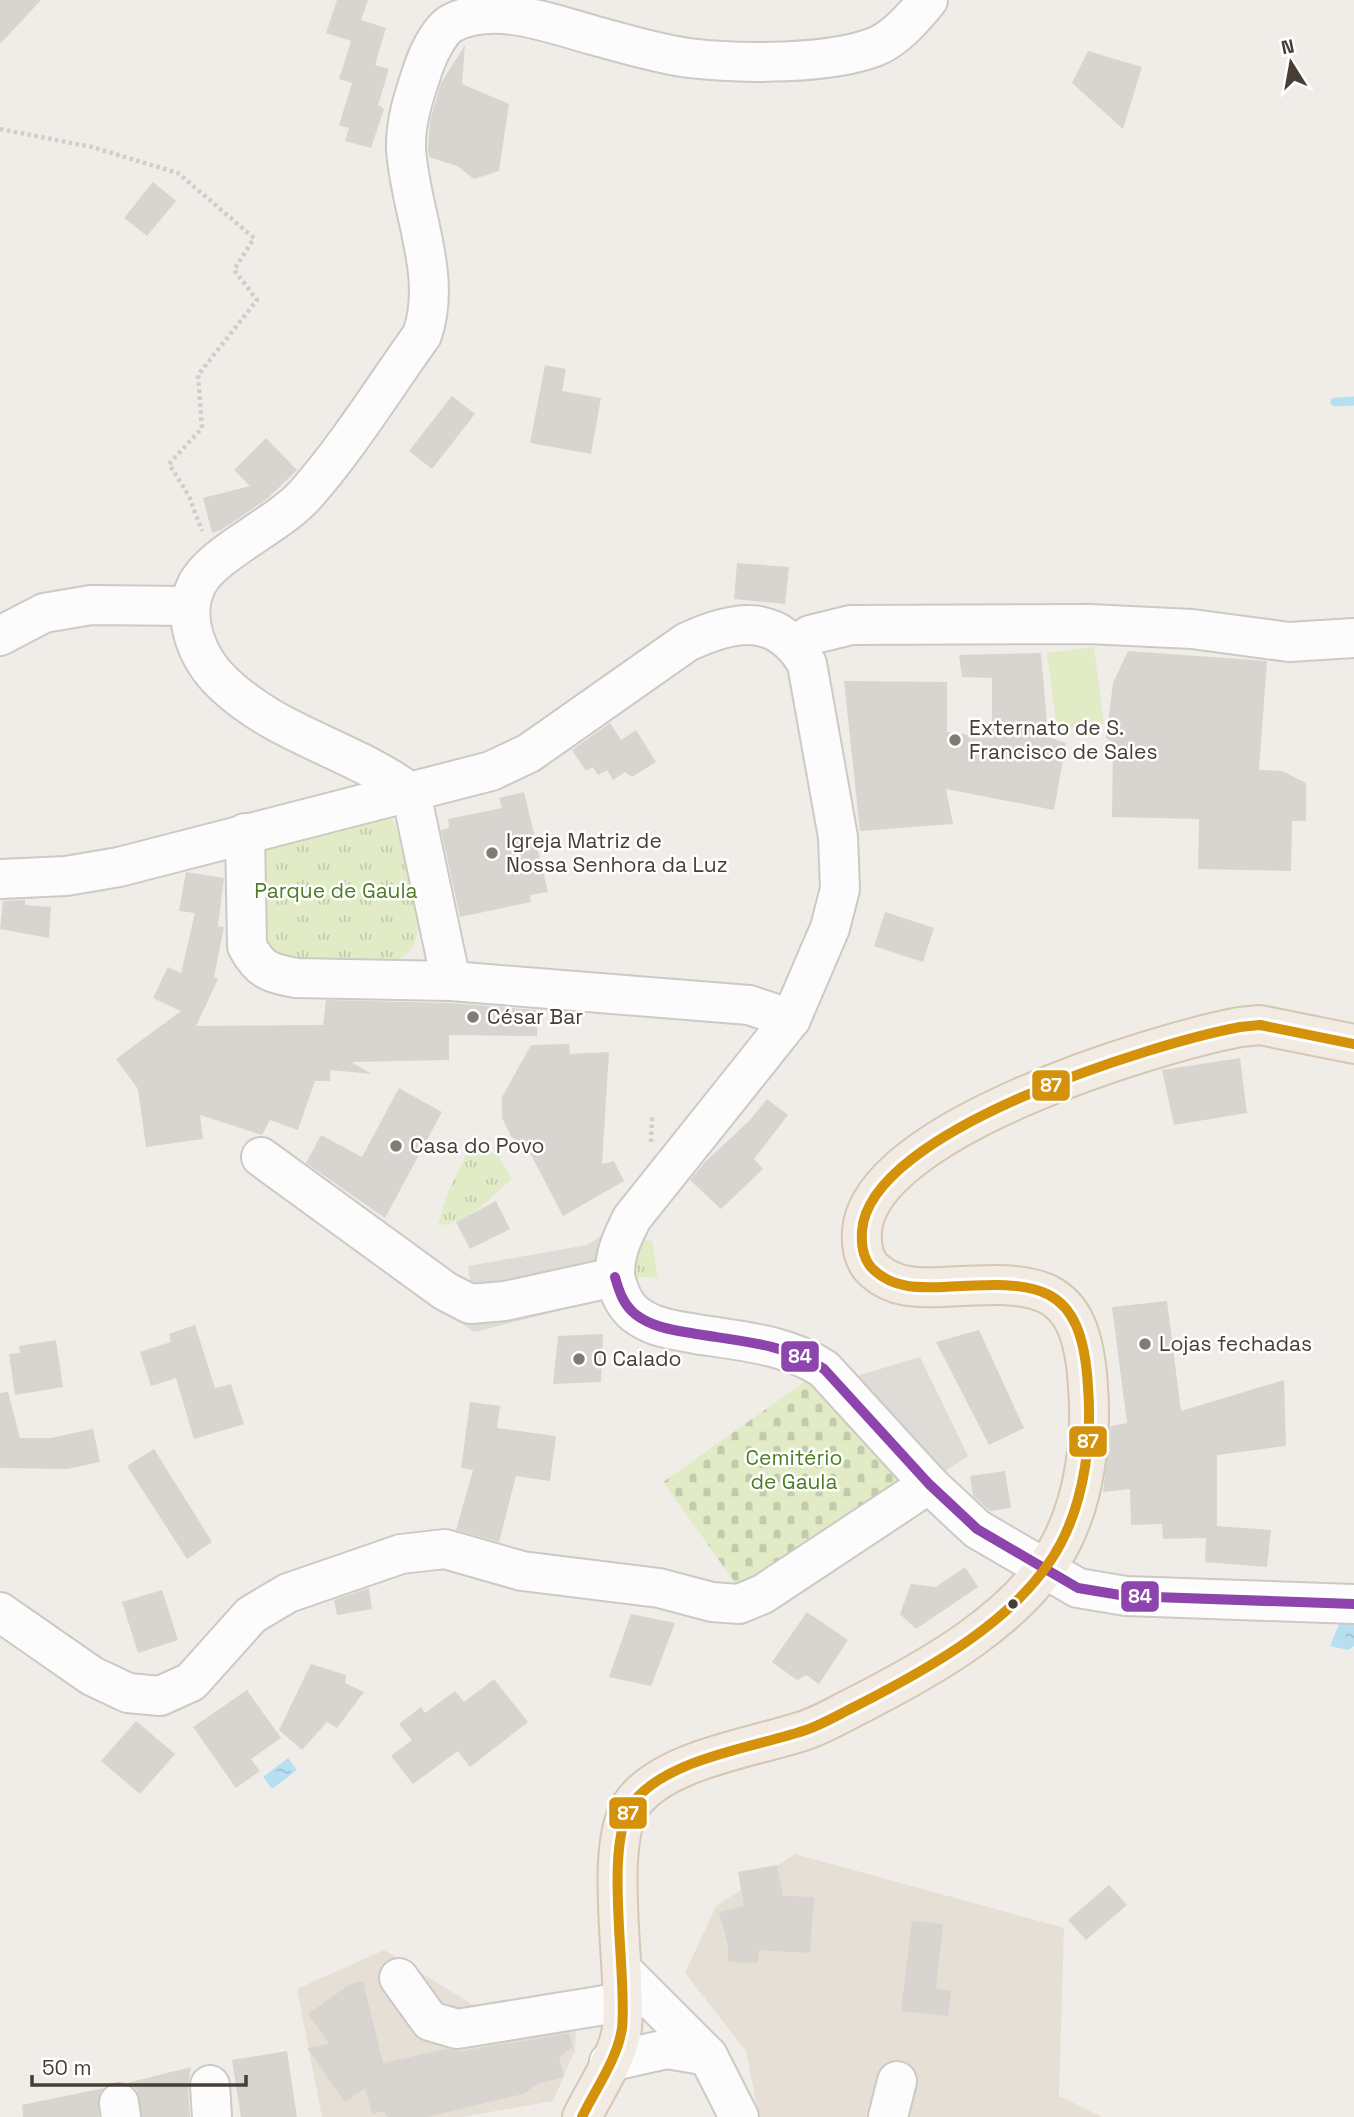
<svg xmlns="http://www.w3.org/2000/svg" width="1354" height="2117" font-family="'Space Grotesk',sans-serif">
	<style>
		.residential { fill: #e5dfd5 }
		.cemetery { fill: url(#cemetery-stones) }
		.park { fill: url(#park-tufts) }
		.pitch { fill: #e1ecc6 }
		.parking { fill: #dfdcd8 }
		.water { fill: url(#water-ripples) }
		.lines { fill: none; stroke-linecap: round; stroke-linejoin: round }
		.stream { stroke: #b6dff1; stroke-width: 9 }
		.building { fill: #d8d4cf }
		.minor-casing { stroke: #cdc9c4; stroke-width: 42 }
		.major-casing { stroke: #d4c8b4; stroke-width: 42 }
		.path { stroke: #d1cdc9; stroke-width: 4.5; stroke-dasharray: 3.5 3.5; stroke-linecap: butt }
		.minor { stroke: #fdfcfc; stroke-width: 38 }
		.major { stroke: #f1ebe3; stroke-width: 38 }
		.bus-1-casing { stroke: #fff; stroke-width: 16 }
		.bus-2-casing { stroke: #fff; stroke-width: 16 }
		.bus-1 { stroke: #8e44ad; stroke-width: 10 }
		.bus-2 { stroke: #d4910a; stroke-width: 10 }
		.poi-dot { fill: #827b73; stroke: #fff; stroke-width: 2.5 }
		.bus-dot { fill: #473e34; stroke: #fff; stroke-width: 2.5 }
		.labels { text-anchor: middle; stroke-width: 5; stroke-linejoin: round; paint-order: stroke }
		.poi-label { font-size: 21px; fill: #473e34; stroke: #fff; text-anchor: start }
		.park-label { font-size: 21px; fill: #4d7d23; stroke: #fff }
		.line-badge { stroke: #fff; stroke-width: 2.5 }
		.badge-label { font-size: 19px; text-anchor: middle; font-weight: bold; fill: #fff }
	</style>
	<defs>
		<pattern id="cemetery-stones" width="16" height="16" patternUnits="userSpaceOnUse" patternTransform="scale(1.75)"><rect width="16" height="16" fill="#e1ecc6"/><path d="M2 7V4a2 2 0 0 1 4 0v3zM10 15v-3a2 2 0 0 1 4 0v3z" fill="#c2cbab"/></pattern>
		<pattern id="park-tufts" width="24" height="20" patternUnits="userSpaceOnUse" patternTransform="scale(1.75)"><rect width="24" height="20" fill="#e1ecc6"/><path d="M3 7l-1-3M5 7V3M7 7l1-3M15 17l-1-3M17 17v-4M19 17l1-3" fill="none" stroke="#c2cbab"/></pattern>
		<pattern id="water-ripples" width="26" height="14" patternUnits="userSpaceOnUse" patternTransform="scale(1.75)"><rect width="26" height="14" fill="#b6dff1"/><path d="M2 4q2-2 4 0t4 0M15 11q2-2 4 0t4 0" fill="none" stroke="#9ec0cf"/></pattern>
	</defs>
	<rect width="100%" height="100%" fill="#f0ede8"/>
	<g class="residential">
		<path d="M795,1854l269,74 -5,168 43,21h-343l-13,-66 -61,-78 31,-67z"/>
		<path d="M384,1950l104,64 90,-20 -3,56 -22,51 -91,16h-140l-25,-128z"/>
	</g>
	<path class="cemetery" d="M817,1373l88,102 -166,113 -76,-106z"/>
	<g class="park">
		<path d="M390,813c13,32 53,131 7,147 -13,5 -88,0 -107,0l-14,-5 -8,-8 -4,-102z"/>
		<path d="M471,1145l27,10 14,24c-21,17 -45,46 -74,46l10,-34z"/>
		<path d="M636,1240l16,1 6,37 -32,-2z"/>
	</g>
	<path class="pitch" d="M1094,647l10,77 -47,6 -10,-77z"/>
	<g class="parking">
		<path d="M601,1236l3,18 -16,12 -116,26 -4,-26 119,-21z"/>
		<path d="M606,1290l1,9 -133,33 -13,-9z"/>
		<path d="M920,1357l48,99 -32,21 -86,-99z"/>
	</g>
	<g class="water">
		<path d="M1354,1616v30l-6,4 -18,-4 10,-24z"/>
		<path d="M288,1758l9,12 -25,19 -9,-12z"/>
	</g>
	<g class="lines">
		<path class="stream" d="M1335,402l19,-1"/>
	</g>
	<g class="building">
		<path d="M0,0h41l-41,44z"/>
		<path d="M337,0h31l-7,20 25,8 -11,37 14,4 -11,36 6,4 -13,39 -26,-7 4,-13 -10,-3 13,-42 -13,-4 12,-38 -25,-8z"/>
		<path d="M465,45l-3,39 47,20 -10,67 -25,8 -17,-13 -28,-9 -1,-9 2,-27 11,-38z"/>
		<path d="M1088,51l54,16 -19,62 -51,-46z"/>
		<path d="M153,182l23,19 -29,35 -23,-18z"/>
		<path d="M545,365l21,4 -4,22 39,7 -10,56 -61,-11z"/>
		<path d="M452,396l23,18 -43,55 -23,-18z"/>
		<path d="M266,438l31,32 -30,29 -46,31 -9,3 -9,-35 47,-12 -16,-16z"/>
		<path d="M737,563l52,4 -4,37 -51,-5z"/>
		<path d="M1128,651l139,10 -8,109 23,1 24,12v38h-14l-1,50 -93,-2 1,-50 -87,-2 1,-75 -7,-4 7,-55z"/>
		<path d="M1041,653l7,84 18,6 -12,67 -108,-21 7,35 -93,7 -16,-150 103,1v50l45,6v-60l-30,-1 -3,-22z"/>
		<path d="M610,723l11,17 15,-10 20,32 -24,15 -7,-5 -12,8 -6,-10 -9,5 -5,-8 -7,4 -14,-21z"/>
		<path d="M524,792l24,100 -18,3 1,7 -71,15 -19,-87 8,-2 -1,-9 54,-11 -3,-10z"/>
		<path d="M186,872l38,6 -6,48 6,1 -10,50 4,2 -22,47 127,-1 3,-25 124,3 87,7v26l-88,-1v25l-98,2 21,12 -42,-4v11h-15l-17,49 -28,-10 -8,15 -62,-20 3,24 -57,8 -8,-58 -22,-30 65,-48 -28,-13 15,-31 13,6 14,-60 -16,-2z"/>
		<path d="M25,900v5l26,2 -2,31 -49,-9 3,-28z"/>
		<path d="M885,912l49,16 -11,34 -49,-16z"/>
		<path d="M569,1044l1,10 39,-2 -7,112 12,-3 10,20 -61,35 -32,-61 -20,-19 -9,-18v-21l29,-52z"/>
		<path d="M1240,1058l7,55 -73,12 -12,-55z"/>
		<path d="M399,1088l43,24 -57,106 -79,-55 15,-28 41,22z"/>
		<path d="M767,1099l21,16 -34,44 9,10 -42,40 -31,-29 15,-18 44,-41z"/>
		<path d="M496,1201l14,28 -40,20 -14,-27z"/>
		<path d="M1167,1301l14,110 103,-31 2,66 -69,9v71l54,4 -4,37 -62,-5 1,-24 -43,1 -1,-15 -31,1 -1,-36 -27,3 8,-66 16,-3 -15,-116z"/>
		<path d="M195,1325l20,63 16,-4 13,40 -50,15 -18,-61 -25,8 -11,-34 31,-10 -2,-8z"/>
		<path d="M979,1330l45,98 -35,17 -53,-103z"/>
		<path d="M603,1334l-2,48 -48,2 5,-48z"/>
		<path d="M56,1340l7,47 -48,8 -6,-41 11,-1 -1,-7z"/>
		<path d="M8,1392l12,46h31l42,-9 7,33 -33,7 -67,-1v-75z"/>
		<path d="M470,1402l30,4 -3,22 59,8 -6,45 -34,-5 -17,66 -43,-12 17,-60 -12,-2z"/>
		<path d="M154,1449l58,93 -25,17 -60,-93z"/>
		<path d="M1005,1471l6,37 -21,3 -17,-15 -3,-20z"/>
		<path d="M965,1567l13,20 -62,42 -16,-15 11,-30 25,3z"/>
		<path d="M369,1588l3,21 -35,6 -3,-15z"/>
		<path d="M162,1590l16,50 -40,13 -16,-51z"/>
		<path d="M807,1612l41,28 -29,44 -13,-9 -9,5 -25,-18z"/>
		<path d="M631,1614l44,9 -24,63 -42,-9z"/>
		<path d="M311,1664l35,11 -1,8 19,9 -27,36 -10,-6 -25,28 -23,-20z"/>
		<path d="M494,1679l34,43 -58,45 -12,-16 -45,33 -22,-28 21,-16 -13,-16 22,-17 4,6 30,-22 9,11z"/>
		<path d="M247,1690l34,48 -30,21 9,12 -24,17 -43,-61z"/>
		<path d="M136,1721l39,33 -35,40 -39,-33z"/>
		<path d="M777,1865l6,31 31,1 -4,56 -51,-3 -1,13 -30,-1v-17l-9,-33 25,-6 -6,-34z"/>
		<path d="M1109,1885l18,20 -41,35 -18,-20z"/>
		<path d="M912,1921l31,3 -7,65 15,2 -3,25 -47,-5z"/>
		<path d="M363,1981l20,82 63,-14 15,2 108,-18 4,14 -14,10 5,20 -27,7 -14,10 -96,23h-39l-4,-6 -12,3 -7,-26 -20,14 -38,-54 22,-4 -21,-30 42,-30z"/>
		<path d="M287,2051l10,66h-56l-9,-57z"/>
		<path d="M191,2067l-3,19 2,31h-48l-5,-27 -10,-7z"/>
		<path d="M104,2088l-5,8v21h-76l-1,-12z"/>
	</g>
	<g class="lines">
		<g class="minor-casing">
			<g id="minor">
				<path d="M0,636l44,-23 47,-8 98,1"/>
				<path d="M796,645l14,-10 41,-10 238,-1 103,5 97,13 65,-4"/>
				<path d="M245,833l2,113c13,25 23,27 49,32l155,3 298,24 42,14"/>
				<path d="M0,879l66,-3 53,-9 372,-96 38,-18 158,-111c48,-22 90,-30 120,22l31,173 2,52 -10,39 -39,91 -159,199c-10,20 -18,36 -17,59l-110,24 -35,3 -25,-13 -184,-134"/>
				<path d="M451,981l-40,-188c-57,-43 -134,-58 -187,-109 -26,-24 -44,-66 -27,-100 17,-32 81,-58 109,-90 43,-49 78,-106 116,-159 21,-60 -12,-124 -16,-186 -1,-29 9,-56 18,-83 4,-12 16,-37 28,-43 44,-22 100,1 144,13 30,8 62,18 93,22 50,6 142,7 188,-12 19,-8 38,-30 51,-46"/>
				<path d="M615,1277c4,14 8,27 20,37 18,14 39,16 61,20 44,7 90,10 128,35l105,115 48,45 101,59 48,8 228,8"/>
				<path d="M0,1612l92,64 36,17 32,3 31,-14 60,-67 37,-22 113,-39 44,-5 77,22 137,17 53,14 27,2 24,-10 166,-110"/>
				<path d="M622,1970l86,86 31,61"/>
				<path d="M399,1978l31,43 27,8 166,-27"/>
				<path d="M609,2062l58,-13 41,7"/>
				<path d="M210,2085l2,32"/>
				<path d="M119,2103l2,14"/>
				<path d="M888,2117l9,-36"/>
			</g>
		</g>
		<g class="major-casing">
			<path id="major" d="M582,2117c13,-27 36,-59 40,-89 6,-56 -21,-188 13,-228 35,-42 121,-53 171,-70 17,-6 32,-15 48,-23 73,-37 168,-89 207,-164 24,-46 31,-105 27,-156 -6,-109 -53,-105 -145,-100 -25,1 -49,1 -68,-16 -12,-10 -14,-25 -13,-40 7,-101 293,-188 378,-204l20,-2 94,19"/>
		</g>
		<g class="path">
			<path d="M0,129l92,18 86,26 76,65 -20,32 23,30 -59,75 4,53 -33,36 20,32 13,35"/>
			<path d="M651,1142l1,-27"/>
		</g>
		<use href="#minor" class="minor"/>
		<use href="#major" class="major"/>
		<g class="bus-1-casing">
			<path id="bus-1" d="M615,1277c4,14 8,27 20,37 18,14 39,16 61,20 44,7 90,10 128,35l105,115 48,45 101,59 48,8 228,8"/>
		</g>
		<g class="bus-2-casing">
			<path id="bus-2" d="M582,2117c13,-27 36,-59 40,-89 6,-56 -21,-188 13,-228 35,-42 121,-53 171,-70 17,-6 32,-15 48,-23 73,-37 168,-89 207,-164 24,-46 31,-105 27,-156 -6,-109 -53,-105 -145,-100 -25,1 -49,1 -68,-16 -12,-10 -14,-25 -13,-40 7,-101 293,-188 378,-204l20,-2 94,19"/>
		</g>
		<use href="#bus-1" class="bus-1"/>
		<use href="#bus-2" class="bus-2"/>
	</g>
	<g class="poi-dot">
		<circle cx="955" cy="740" r="7"/>
		<circle cx="492" cy="853" r="7"/>
		<circle cx="473" cy="1017" r="7"/>
		<circle cx="396" cy="1146" r="7"/>
		<circle cx="1145" cy="1344" r="7"/>
		<circle cx="579" cy="1359" r="7"/>
	</g>
	<circle class="bus-dot" cx="1013" cy="1604" r="6"/>
	<g class="labels">
		<g class="poi-label">
			<text x="969" y="735">Externato de S.<tspan x="969" dy="24">Francisco de Sales</tspan></text>
			<text x="506" y="848">Igreja Matriz de<tspan x="506" dy="24">Nossa Senhora da Luz</tspan></text>
			<text x="487" y="1024">César Bar</text>
			<text x="410" y="1153">Casa do Povo</text>
			<text x="1159" y="1351">Lojas fechadas</text>
			<text x="593" y="1366">O Calado</text>
		</g>
		<g class="park-label">
			<text x="336" y="898">Parque de Gaula</text>
			<text x="794" y="1465">Cemitério<tspan x="794" dy="24">de Gaula</tspan></text>
		</g>
	</g>
	<g class="line-badge">
		<rect x="1031" y="1069" width="40" height="33" rx="7" fill="#d4910a"/>
		<rect x="780" y="1340" width="40" height="33" rx="7" fill="#8e44ad"/>
		<rect x="1068" y="1425" width="40" height="33" rx="7" fill="#d4910a"/>
		<rect x="1120" y="1580" width="40" height="33" rx="7" fill="#8e44ad"/>
		<rect x="608" y="1796" width="40" height="34" rx="7" fill="#d4910a"/>
	</g>
	<g class="badge-label">
		<text x="1051" y="1092">87</text>
		<text x="800" y="1363">84</text>
		<text x="1088" y="1448">87</text>
		<text x="1140" y="1603">84</text>
		<text x="628" y="1820">87</text>
	</g>
	<g transform="translate(1291 63) rotate(349)" stroke="#ffffff" stroke-width="5" paint-order="stroke">
	<path d="M0-5L12 26L0 18L-12 26Z" fill="#473e34"/>
	<text y="-10" font-size="19" font-weight="bold" text-anchor="middle" fill="#473e34">N</text>
	</g>
	<path d="M32 2075v10h214v-10" fill="none" stroke="#473e34" stroke-width="3.5"/>
	<text x="42" y="2075" font-size="21" fill="#473e34" stroke="#ffffff" stroke-width="5" paint-order="stroke">50 m</text>
</svg>
